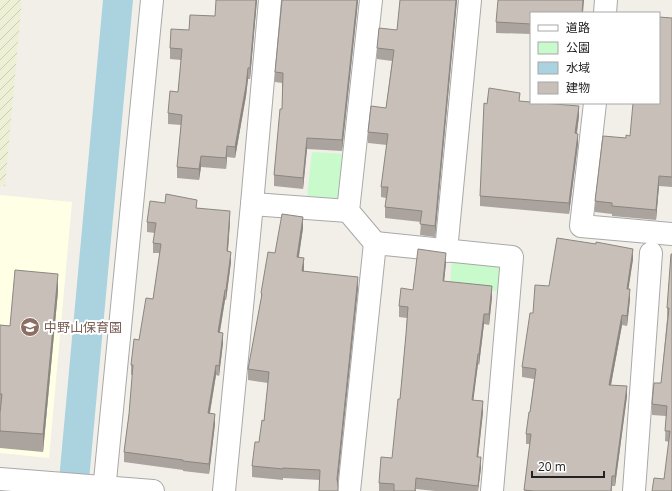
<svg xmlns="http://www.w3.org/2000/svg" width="672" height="491" font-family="'Open Sans','Noto Sans JP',sans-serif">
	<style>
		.education { fill: #ffffe5 }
		.farmland { fill: url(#farmland-furrows) }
		.park { fill: #c8facc }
		.water { fill: #aad3df }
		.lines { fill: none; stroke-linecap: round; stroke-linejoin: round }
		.minor-casing { stroke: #a9a9a9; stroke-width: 24 }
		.minor { stroke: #fff; stroke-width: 22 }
		.wall { fill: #aba49e }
		.shaded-wall { fill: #8b8681 }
		.building { fill: #c7bfb8; stroke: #8b8681 }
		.labels { text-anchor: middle; stroke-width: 4; stroke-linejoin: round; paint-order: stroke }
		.education-label { font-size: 13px; fill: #785e54; stroke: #fff; text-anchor: start }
	</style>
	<defs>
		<pattern id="farmland-furrows" width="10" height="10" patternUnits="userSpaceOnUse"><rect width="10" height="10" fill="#eef0d5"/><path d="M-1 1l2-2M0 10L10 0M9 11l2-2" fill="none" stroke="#ccceb7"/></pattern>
	</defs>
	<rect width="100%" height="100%" fill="#f2efe9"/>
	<path class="education" d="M0,195l72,7 -23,256 -49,-5z"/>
	<path class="farmland" d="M0,0h22l-17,186h-5z"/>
	<g class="park">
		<path d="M312,152l33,2 -2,41 -8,4 -28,-3z"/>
		<path d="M452,255l54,13 -3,24 -53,-5z"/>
	</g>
	<path class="water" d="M103,0h30l-45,491h-30z"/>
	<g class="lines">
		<g class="minor-casing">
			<g id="minor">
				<path d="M371,0l-23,211 27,32"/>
				<path d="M605,13l1,-13"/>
				<path d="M595,103l-14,123 91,8"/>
				<path d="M252,204l96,7"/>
				<path d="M446,251l24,-251"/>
				<path d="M0,479l153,12"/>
				<path d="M104,491l48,-491"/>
				<path d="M224,491l28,-287 18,-204"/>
				<path d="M349,491l26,-248 137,14 -20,234"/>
				<path d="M634,491l17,-238"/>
			</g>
		</g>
		<use href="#minor" class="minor"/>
	</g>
	<g class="wall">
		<path d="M257,0l-7,79h-2l-2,17 -11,62 -8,-1 -1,12 -25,-2 -2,13 -22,-2v-11l4,-42 -13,-1v-11l10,-21 3,-32 -11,-1v-11l19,-18 26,-14z"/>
		<path d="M282,0h76l-1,11 -15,140 -35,-2 -4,40 -29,-3v-11l8,-66v-26l-7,-1v-10z"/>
		<path d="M400,0h57l-22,237 -15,-2 1,-13 -36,-4v-11l1,-9 -5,-1v-10l6,-42 -19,-2v-11l18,-24 6,-47 -15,-2v-11l20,-18z"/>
		<path d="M531,13v21l-35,-1v-11z"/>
		<path d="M672,18v169l-13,-1 -3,34 -44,-4v-2l-17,-2v-11l31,-63 4,-2z"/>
		<path d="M520,101l59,15 -2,18 1,10 -9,70 -89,-8v-10l7,-92z"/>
		<path d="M197,208l33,13 -2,31 3,10 -5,38h-1l-5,32 3,11 -4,33 -3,-1 -6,38 5,11 -6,50 -26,-3v-1l-59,-8v-10l5,-38 4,-39h-2v-10l22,-66 7,-46h-7v-10l2,-10 -8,-1v-10z"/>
		<path d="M303,228l-4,29 5,11v4l54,16 -21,195 1,8 -18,-11 -37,-2v2l-31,-3v-11l7,-24 5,-21 4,-38 -20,-3v-11l13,-69v-7l14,-40z"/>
		<path d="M671,254l1,237 -8,-12 5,-37 -4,-1 1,-25 -14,-1v-11l9,-21 6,-64v-11z"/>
		<path d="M633,259l-5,30 2,10 -3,27 -5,-1 -11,60 16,11 -12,90h-3v5h-88l6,-47h-4v-10l4,-22 4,-33 -12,-2v-10l11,-54z"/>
		<path d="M446,263l-2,18 48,16 -3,28 -5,-1 -5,41 -1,-1 -5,36 10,12 -5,45 3,11 -3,23h-43l-19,-2v2h-37v-8l13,-25 8,-59 6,-65 1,-16 -8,-1v-11l14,-16z"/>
		<path d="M58,291l-15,161 -43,-4v-123l10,1z"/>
	</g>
	<g class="shaded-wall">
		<path d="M256,0h1l-7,79v-11z"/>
		<path d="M357,0h1l-1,11 -15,140v-11z"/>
		<path d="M456,0h1l-22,237v-11z"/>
		<path d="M583,0h1l-1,13h-1z"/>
		<path d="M248,68v11l-2,17 -11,62v-11z"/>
		<path d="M579,106v10l-4,28v-11z"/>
		<path d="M578,134v10l-9,70v-11z"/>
		<path d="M307,138v11l-4,40v-11z"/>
		<path d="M227,146v11l-1,12v-11z"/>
		<path d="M201,156v11l-2,13v-11z"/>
		<path d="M659,176v10l-3,34v-10z"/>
		<path d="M230,211v10l-3,41v-11z"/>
		<path d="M303,217v11l-6,39v-10z"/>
		<path d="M633,249v10l-6,40v-10z"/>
		<path d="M231,252v10l-5,38v-10z"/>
		<path d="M446,253v10l-3,29v-11z"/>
		<path d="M304,258v10l-2,14v-11z"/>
		<path d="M58,274v17l-15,161v-18z"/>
		<path d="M358,277v11l-21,202v-11z"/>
		<path d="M492,286v11l-3,28v-11z"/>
		<path d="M630,289v10l-3,27v-10z"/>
		<path d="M225,290v10l-7,42v-10z"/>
		<path d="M484,314v10l-5,41v-11z"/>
		<path d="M622,315v10l-13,70v-10z"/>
		<path d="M223,333v10l-4,33v-10z"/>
		<path d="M478,354v10l-6,47v-11z"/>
		<path d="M216,365v10l-8,48v-10z"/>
		<path d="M627,386v10l-12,90v-10z"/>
		<path d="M483,401v11l-6,55v-10z"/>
		<path d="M215,414v10l-6,50v-10z"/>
		<path d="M481,457v11l-3,23v-5z"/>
	</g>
	<g class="building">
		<path d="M216,0h40l-6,68h-2l-2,18 -11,61 -8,-1 -1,12 -25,-2 -2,13 -22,-2 5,-52 -14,-2 2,-22 8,1 4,-43 -12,-1 1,-19 18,1 1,-15 25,1z"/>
		<path d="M282,0h75l-15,140 -35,-2 -4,40 -29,-3 6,-66h2l1,-36 -8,-1z"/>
		<path d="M400,0h56l-21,226 -15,-2 2,-13 -37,-4 3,-20h-7l7,-53 -20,-2 3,-26 15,2 8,-58 -17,-2 2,-20 18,2z"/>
		<path d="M498,0h85l-1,13h-51v11l-35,-2z"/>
		<path d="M659,17l13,1v159l-13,-1 -3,34 -44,-4v-3l-17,-2 8,-65 23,2v-3l4,1 3,-33h26z"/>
		<path d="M489,88l31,5 -1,8 12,1v1h11l37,3 -4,27 3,1 -9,69 -89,-7 4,-93 3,1z"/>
		<path d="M166,194l31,6 -1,8 34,3 -3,40 4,1 -5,38h-1l-7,42 5,1 -4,33 -3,-1 -8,48 7,1 -6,50 -26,-3v-1l-59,-8 5,-38 4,-49h-2l3,-26 5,1 7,-42 7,1 8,-55 -8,-1 3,-20 -9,-1 3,-21 15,2z"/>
		<path d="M282,214l21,3 -6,40 7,1 -2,13 56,6 -21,202 1,7v5h-19l1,-21 -37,-2v1l-31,-3 3,-24h4l3,-22 2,1 5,-49 -21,-3 14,-75 -1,-1 7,-41 7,1z"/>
		<path d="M557,238l39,6v-2l37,7 -6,40h3l-3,27 -5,-1 -13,70 18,1 -12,90h-3l-1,15h-77l-10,-1 7,-56h-5l3,-22h1l6,-43 -14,-2 8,-54h3l2,-28 14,1z"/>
		<path d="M418,249l28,4 -3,28 49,5 -3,28h-5l-5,40h-1l-6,46 11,1 -6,56h4l-3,29 -62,-8 -1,13h-21v-7l-15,-1 2,-26 11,1 6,-59h2l6,-65 2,-27 -9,-1 2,-18 12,2z"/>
		<path d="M671,254h1v237h-20l2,-13 10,1 6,-48h-5l2,-25 -15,-2 2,-21h7l8,-75h-2z"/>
		<path d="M15,270l43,4 -15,160 -43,-3v-18l2,-19h-2v-69l10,1z"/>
	</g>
	<defs>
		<g id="school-disc" transform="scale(1)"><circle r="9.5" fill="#8d6e63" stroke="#fff"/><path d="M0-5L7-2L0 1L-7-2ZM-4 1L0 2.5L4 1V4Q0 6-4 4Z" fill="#fff"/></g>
	</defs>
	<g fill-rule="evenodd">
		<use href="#school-disc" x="30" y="327"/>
	</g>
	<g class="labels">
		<g class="education-label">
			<text x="44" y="332">中野山保育園</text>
		</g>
	</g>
	<rect x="530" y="12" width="130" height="92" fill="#ffffff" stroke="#a7a7a7"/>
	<rect x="538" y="25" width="20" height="6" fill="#ffffff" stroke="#a7a7a7"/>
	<text x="566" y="32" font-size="12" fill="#222222">道路</text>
	<rect x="538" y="42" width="20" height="12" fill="#c8facc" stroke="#a7a7a7"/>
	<text x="566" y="52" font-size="12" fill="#222222">公園</text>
	<rect x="538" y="62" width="20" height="12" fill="#aad3df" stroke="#a7a7a7"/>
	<text x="566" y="72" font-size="12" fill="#222222">水域</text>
	<rect x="538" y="82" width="20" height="12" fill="#c7bfb8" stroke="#a7a7a7"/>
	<text x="566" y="92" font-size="12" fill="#222222">建物</text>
	<path d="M532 471v6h72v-6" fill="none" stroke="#222222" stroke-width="2"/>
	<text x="538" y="471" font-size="12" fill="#222222" stroke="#ffffff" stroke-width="3" paint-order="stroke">20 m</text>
</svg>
